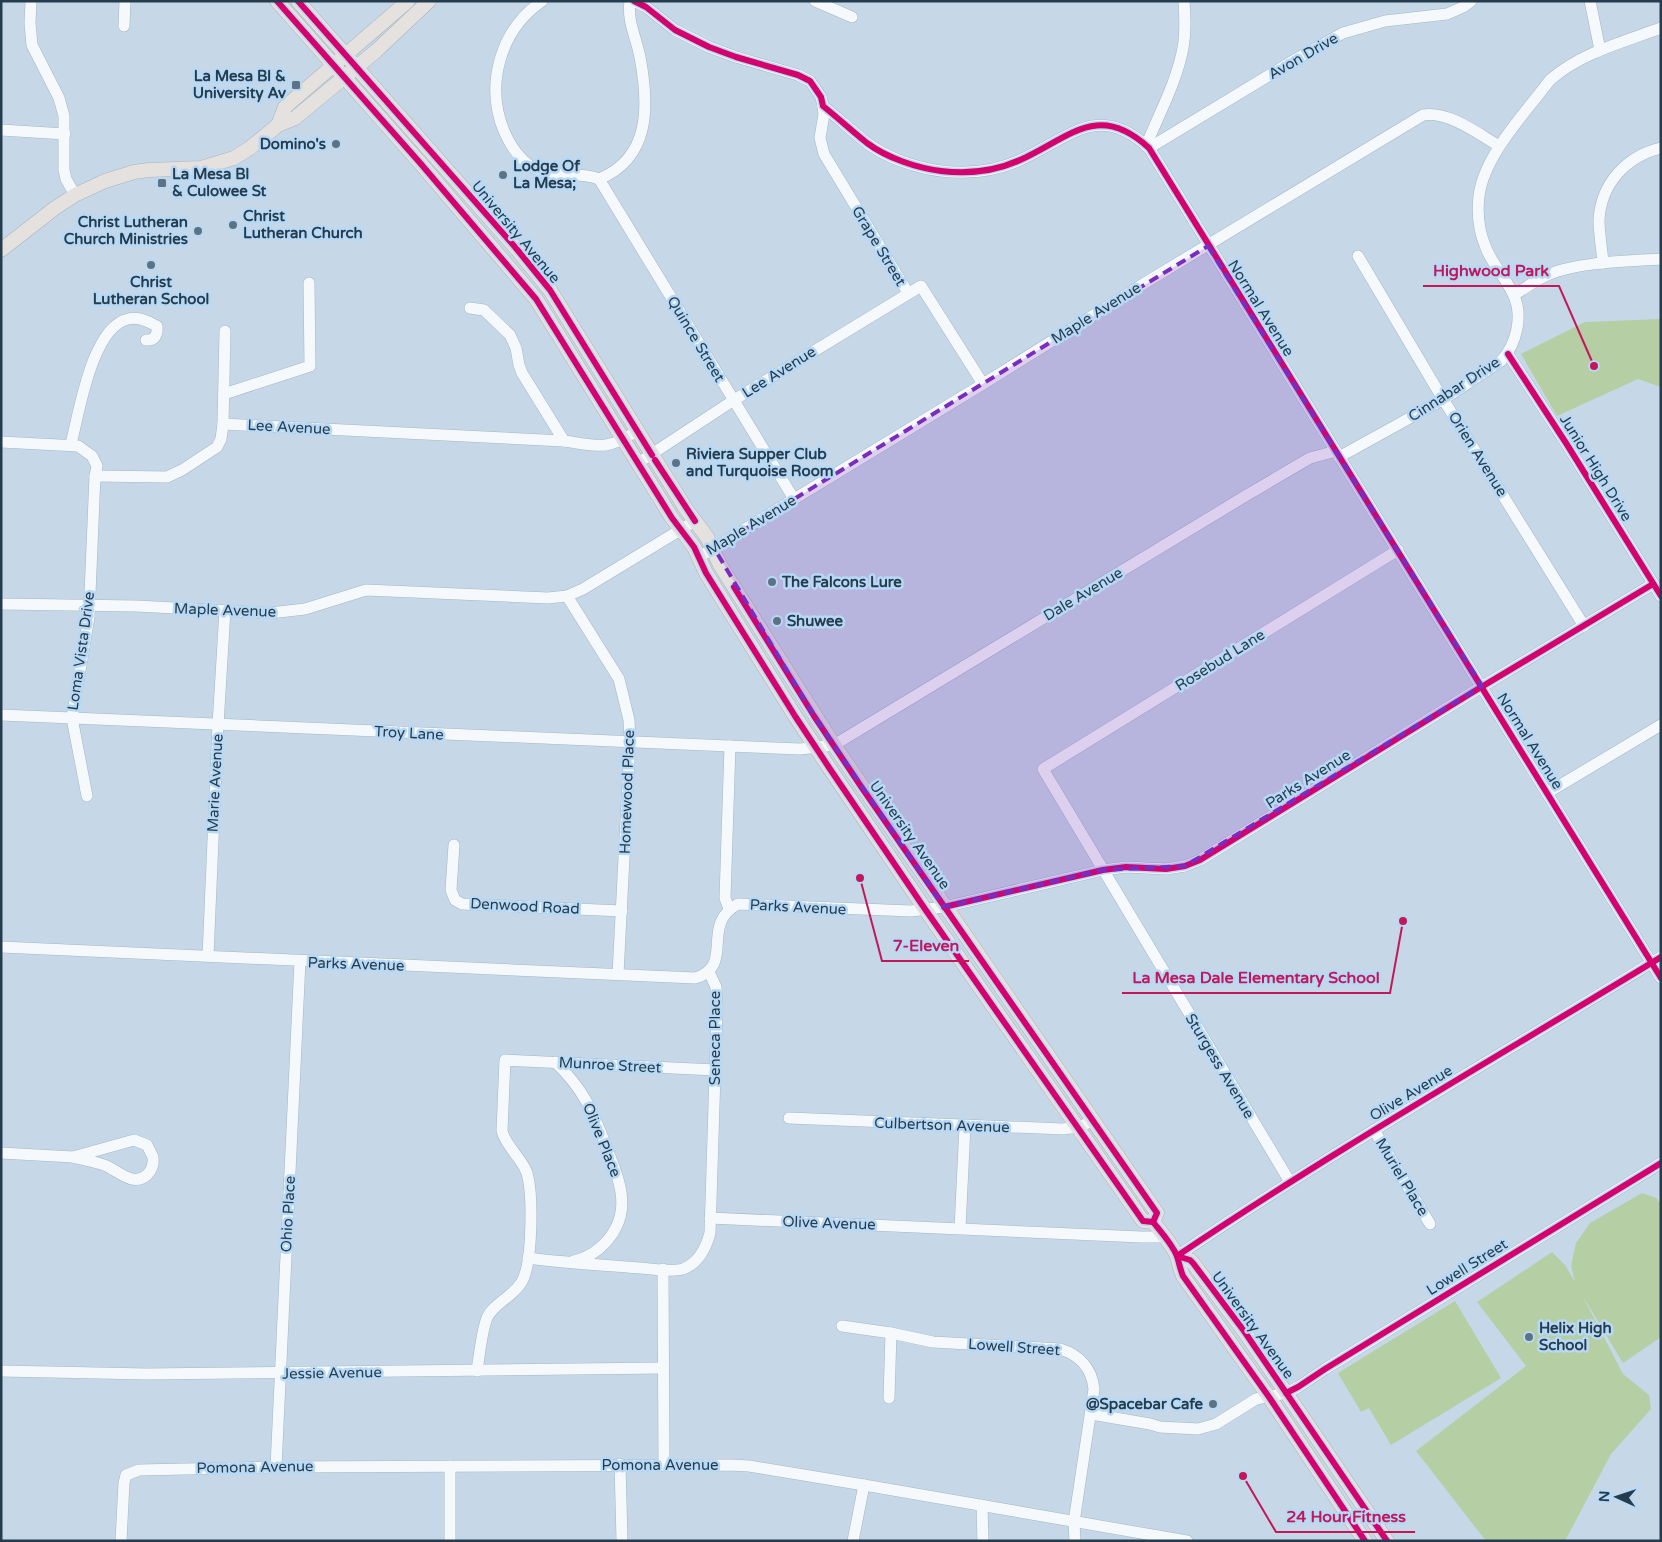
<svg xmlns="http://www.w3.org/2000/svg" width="1662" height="1542" font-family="'Varela Round',sans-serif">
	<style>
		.green { fill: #b6cea4 }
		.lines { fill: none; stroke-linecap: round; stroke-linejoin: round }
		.minor-casing { stroke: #a2b6c5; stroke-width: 12 }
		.major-casing { stroke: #a8b4bf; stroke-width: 15 }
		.minor { stroke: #f6f9fb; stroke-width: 11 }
		.major { stroke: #e4e1de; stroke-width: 14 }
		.cycleway-casing { stroke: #b8d9f5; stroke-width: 9 }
		.cycleway { stroke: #d6006c; stroke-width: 6 }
		.marked { fill: #7b2cbf; fill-opacity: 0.2; stroke: #7b2cbf; stroke-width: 4; stroke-dasharray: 10 6; stroke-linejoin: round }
		.poi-dot { fill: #5d7384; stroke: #b8d9f5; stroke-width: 2 }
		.labels { text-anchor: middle; stroke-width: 5; stroke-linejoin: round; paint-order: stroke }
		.street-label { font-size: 15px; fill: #253c4e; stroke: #b8d9f5 }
		.poi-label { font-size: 15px; font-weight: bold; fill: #253c4e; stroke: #b8d9f5; text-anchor: start }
		.leader { fill: none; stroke: #c2185b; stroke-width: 2 }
		.callout-dot { fill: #c2185b; stroke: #b8d9f5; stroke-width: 2 }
		.callout-label { font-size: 16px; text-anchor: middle; font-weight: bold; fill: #c2185b; stroke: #b8d9f5; stroke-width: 5; stroke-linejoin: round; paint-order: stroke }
	</style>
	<rect width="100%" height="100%" fill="#c6d8e7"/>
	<g class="green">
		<path d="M1661,319v68l-23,-8 -81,37 -36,-62 64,-32z"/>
		<path d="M1642,1193l14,5 5,6v133l-38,26 -41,-68 41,79 26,21 2,14 -40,45 -46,87h-79l-70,-90 110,-85 -49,-64 75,-50 13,13 10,17 -4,-16 5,-23 14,-20z"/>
		<path d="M1455,1301l46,77 -110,67 -22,-37 -8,4 -23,-39z"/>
	</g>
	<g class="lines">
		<g class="minor-casing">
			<g id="minor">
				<path d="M31,1l-1,22 2,22 27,53 5,18v54l2,9 9,16"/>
				<path d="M542,1c-42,29 -57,84 -38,130 6,14 14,27 28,36 23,13 44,3 67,12 52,-21 50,-74 41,-122 -4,-20 -13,-36 -10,-56"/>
				<path d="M634,1l12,6 29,23 34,17 27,10 62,18 12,6 11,16 2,9c15,12 29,25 44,37 20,15 50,25 74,28 26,3 55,0 79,-11 49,-22 78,-59 129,-12l512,830"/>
				<path d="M815,1l37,16"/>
				<path d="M1590,1l10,49"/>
				<path d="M124,26l1,-25"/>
				<path d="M823,106l1,8 -4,24 4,16 84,139"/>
				<path d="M1,130l64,4"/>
				<path d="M1146,146c13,-32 31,-65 37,-98 3,-16 2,-31 1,-47"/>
				<path d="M1149,148l147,-89 47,-26 42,-12 62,-7 16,-7 8,-6"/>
				<path d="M599,179l195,320"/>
				<path d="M1358,256l80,135 146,235"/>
				<path d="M1603,263c-1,-14 -4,-29 -4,-43 2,-36 27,-64 62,-72"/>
				<path d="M1514,295c10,-6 19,-13 29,-18 29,-15 85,-16 118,-18"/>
				<path d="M470,308l14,2 26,25 6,13 3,17 3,8 42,68"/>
				<path d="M1508,354l58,89 95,153"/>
				<path d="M224,394l86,-28 -1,-83"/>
				<path d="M223,424l341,17c35,5 42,10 73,-10"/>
				<path d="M1,442l77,4 14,10 5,10 -2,10 -6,141 -17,101 15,78"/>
				<path d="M71,444c8,-31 21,-117 57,-125 11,-3 20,3 29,7 1,8 -2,15 -11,14"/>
				<path d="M1339,457l105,-58 57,-38c15,-16 23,-45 12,-67 -7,-16 -21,-30 -27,-46 -7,-16 -9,-35 -7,-52 5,-41 47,-84 71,-116 31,-27 73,-38 111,-52"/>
				<path d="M638,463l96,-63 187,-114 62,98"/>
				<path d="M95,476l72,1 15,-7 35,-23 4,-8 2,-15 2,-93"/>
				<path d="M699,557l284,-173 170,-106 270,-163c26,-4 54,18 76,31"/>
				<path d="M567,596l52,83 10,41 1,22 -12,232"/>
				<path d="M1,604l135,2 134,7 35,-4 61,-19 182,8 19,-2 16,-7 112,-68"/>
				<path d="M1,715l799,34 34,-4 413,-250 63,-37 26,-7"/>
				<path d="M1547,793l114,-68"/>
				<path d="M454,845l-3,45 4,10 7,4 160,7"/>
				<path d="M729,909l-4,-11 5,-152"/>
				<path d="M1,947l694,31c41,-12 4,-53 43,-74l173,7 33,-4 159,-37 23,-3 40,2 19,-3 15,-6 273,-168 180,-108"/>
				<path d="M208,956l10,-231 7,-115"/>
				<path d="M555,1062c28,26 38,50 51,84 13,34 28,65 0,96 -9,10 -18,16 -32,19"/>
				<path d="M789,1118l274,11 15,-2 15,-6"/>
				<path d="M1374,1130l56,94"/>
				<path d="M134,1140l13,5 6,12c1,7 -1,13 -6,18 -15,13 -30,-6 -43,-10 -10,-4 -21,-5 -31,-8z"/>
				<path d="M1,1153l72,4"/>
				<path d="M1290,1182l-247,-413 355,-219"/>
				<path d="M710,1218l431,19h23"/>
				<path d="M960,1228l5,-102"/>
				<path d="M1177,1256c157,-106 322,-200 484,-299"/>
				<path d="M528,1258c38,5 75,7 113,10 11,1 32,4 42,1 16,-6 23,-21 27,-36l7,-223 -1,-23 -7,-15"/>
				<path d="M663,1269l1,195"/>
				<path d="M842,1326l49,7 42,9 127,7c20,6 32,20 34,40l-20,133 1,19"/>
				<path d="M1,1371l146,3 516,-6"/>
				<path d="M477,1371c2,-14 5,-41 10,-53 5,-13 26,-22 34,-35 12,-18 12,-89 6,-110 -5,-15 -21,-26 -25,-42l3,-71 211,10"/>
				<path d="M889,1398l2,-65"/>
				<path d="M1091,1414l59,10 10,3 38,2 18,-5 40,-25 30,-6 12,-6 27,-18 336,-206"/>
				<path d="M620,1464l2,76"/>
				<path d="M450,1466v75"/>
				<path d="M276,1467l24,-506"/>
				<path d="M982,1505l1,36"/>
				<path d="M121,1541l3,-58 2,-8 13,-5 137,-3 455,-2 18,1 115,19 323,56"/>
				<path d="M853,1541l11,-56"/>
			</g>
		</g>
		<g class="major-casing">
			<g id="major">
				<path d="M277,1l144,163 115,135 136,219 22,29 12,26 89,143 35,53 95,140 218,312 10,1c8,10 19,22 24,34 2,7 3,13 6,20l86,121 96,144"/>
				<path d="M298,1l217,246 35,43 136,219 21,28 13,28 114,180 323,468 -4,9"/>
				<path d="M278,125l7,-18 123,-106"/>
				<path d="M1,250l54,-42 20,-13 30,-14 29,-9 15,-2 52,-2 33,-10 16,-10 28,-23 17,-7 81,-67 53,-50"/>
				<path d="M1177,1256l13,4 3,3 51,68 143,210"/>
			</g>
		</g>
		<use href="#minor" class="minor"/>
		<use href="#major" class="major"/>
		<g class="cycleway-casing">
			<g id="cycleway">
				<path d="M277,1l144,163 115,135 136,219 22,29 12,26 89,143 35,53 95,140 218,312 10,1c8,10 19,22 24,34 2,7 3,13 6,20l86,121 96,144"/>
				<path d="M298,1l217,246 35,43 102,165"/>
				<path d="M634,1l12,6 29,23 34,17 27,10 62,18 12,6 11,16 2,9c15,12 29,25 44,37 20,15 50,25 74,28 26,3 55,0 79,-11 49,-22 78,-59 129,-12l512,830"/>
				<path d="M1508,354l58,89 95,153"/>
				<path d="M655,460l40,61"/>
				<path d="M734,587l80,129 48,72 295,425 -4,9"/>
				<path d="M944,907l159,-37 23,-3 40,2 19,-3 15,-6 273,-168 180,-108"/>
				<path d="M1177,1256c157,-106 322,-200 484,-299"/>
				<path d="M1177,1256l13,4 3,3 51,68 143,210"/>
				<path d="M1286,1393l12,-6 27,-18 336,-206"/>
			</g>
		</g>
		<use href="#cycleway" class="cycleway"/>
	</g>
	<path class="marked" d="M1208,246l274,440 -297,180 -82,4 -159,37 -130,-191 -100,-168z"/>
	<g class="poi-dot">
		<rect x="291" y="80" width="10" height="10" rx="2.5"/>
		<circle cx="336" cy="144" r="5"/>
		<circle cx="503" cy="175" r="5"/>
		<rect x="157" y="178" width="10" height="10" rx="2.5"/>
		<circle cx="233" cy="225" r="5"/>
		<circle cx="198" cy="231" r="5"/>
		<circle cx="151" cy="265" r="5"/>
		<circle cx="676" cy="463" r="5"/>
		<circle cx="772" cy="582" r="5"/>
		<circle cx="777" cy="621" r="5"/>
		<circle cx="1529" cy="1337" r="5"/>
		<circle cx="1213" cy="1404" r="5"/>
	</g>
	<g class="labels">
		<g class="street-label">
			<text transform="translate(1303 56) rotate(-30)" y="5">Avon Drive</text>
			<text transform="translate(516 232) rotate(50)" y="5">University Avenue</text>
			<text transform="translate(879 246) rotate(59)" y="5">Grape Street</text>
			<text transform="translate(1261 308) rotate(58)" y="5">Normal Avenue</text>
			<text transform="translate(1096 313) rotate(-32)" y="5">Maple Avenue</text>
			<text transform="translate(696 339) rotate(59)" y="5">Quince Street</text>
			<text transform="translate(779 372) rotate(-32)" y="5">Lee Avenue</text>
			<text transform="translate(1454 389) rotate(-33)" y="5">Cinnabar Drive</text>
			<text transform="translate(289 427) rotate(3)" y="5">Lee Avenue</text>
			<text transform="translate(1478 454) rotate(58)" y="5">Orien Avenue</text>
			<text transform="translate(1596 468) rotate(58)" y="5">Junior High Drive</text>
			<text transform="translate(751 525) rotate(-31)" y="5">Maple Avenue</text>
			<text transform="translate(1083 594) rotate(-31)" y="5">Dale Avenue</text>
			<text transform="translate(225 610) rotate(2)" y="5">Maple Avenue</text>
			<text transform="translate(81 651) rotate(-82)" y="5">Loma Vista Drive</text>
			<text transform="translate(1220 660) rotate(-32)" y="5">Rosebud Lane</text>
			<text transform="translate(409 733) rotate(3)" y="5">Troy Lane</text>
			<text transform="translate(1530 741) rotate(58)" y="5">Normal Avenue</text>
			<text transform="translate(1308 779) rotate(-32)" y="5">Parks Avenue</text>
			<text transform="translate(215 783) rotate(-87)" y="5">Marie Avenue</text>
			<text transform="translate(627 792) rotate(-88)" y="5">Homewood Place</text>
			<text transform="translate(910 835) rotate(55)" y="5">University Avenue</text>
			<text transform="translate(525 906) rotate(3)" y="5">Denwood Road</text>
			<text transform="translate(798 907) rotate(3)" y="5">Parks Avenue</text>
			<text transform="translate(356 964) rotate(2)" y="5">Parks Avenue</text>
			<text transform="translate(715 1038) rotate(-90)" y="5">Seneca Place</text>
			<text transform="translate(610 1065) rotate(3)" y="5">Munroe Street</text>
			<text transform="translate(1220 1066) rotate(59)" y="5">Sturgess Avenue</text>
			<text transform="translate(1411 1093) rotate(-31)" y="5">Olive Avenue</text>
			<text transform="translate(942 1125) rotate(2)" y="5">Culbertson Avenue</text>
			<text transform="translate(602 1140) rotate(68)" y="5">Olive Place</text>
			<text transform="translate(1402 1177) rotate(59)" y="5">Muriel Place</text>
			<text transform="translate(288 1214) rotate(-87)" y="5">Ohio Place</text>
			<text transform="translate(829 1223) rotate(2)" y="5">Olive Avenue</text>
			<text transform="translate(1467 1267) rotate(-32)" y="5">Lowell Street</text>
			<text transform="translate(1253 1325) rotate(54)" y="5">University Avenue</text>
			<text transform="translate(1014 1347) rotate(4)" y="5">Lowell Street</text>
			<text transform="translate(332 1373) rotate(-1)" y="5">Jessie Avenue</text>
			<text x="660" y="1470">Pomona Avenue</text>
			<text transform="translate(255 1467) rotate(-1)" y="5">Pomona Avenue</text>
		</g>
		<g class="poi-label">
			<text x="286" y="81" text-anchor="end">La Mesa Bl &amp;<tspan x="286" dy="17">University Av</tspan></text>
			<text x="326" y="149" text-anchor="end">Domino's</text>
			<text x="513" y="171">Lodge Of<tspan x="513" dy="17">La Mesa;</tspan></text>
			<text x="172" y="179">La Mesa Bl<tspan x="172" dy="17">&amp; Culowee St</tspan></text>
			<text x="243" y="221">Christ<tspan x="243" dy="17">Lutheran Church</tspan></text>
			<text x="188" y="227" text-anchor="end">Christ Lutheran<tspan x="188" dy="17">Church Ministries</tspan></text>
			<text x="151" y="287" text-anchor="middle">Christ<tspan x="151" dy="17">Lutheran School</tspan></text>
			<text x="686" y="459">Riviera Supper Club<tspan x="686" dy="17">and Turquoise Room</tspan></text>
			<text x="782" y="587">The Falcons Lure</text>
			<text x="787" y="626">Shuwee</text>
			<text x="1539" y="1333">Helix High<tspan x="1539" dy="17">School</tspan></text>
			<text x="1203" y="1409" text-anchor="end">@Spacebar Cafe</text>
		</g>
	</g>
	<path class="leader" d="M1594 366L1559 286H1423M860 878L882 961H969M1403 921L1390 993H1122M1243 1476L1276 1532H1415"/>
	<g class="callout-dot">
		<circle cx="1594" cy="366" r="5"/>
		<circle cx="860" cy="878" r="5"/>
		<circle cx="1403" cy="921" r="5"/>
		<circle cx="1243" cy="1476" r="5"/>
	</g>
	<g class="callout-label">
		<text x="1491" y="276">Highwood Park</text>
		<text x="926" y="951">7-Eleven</text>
		<text x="1256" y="983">La Mesa Dale Elementary School</text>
		<text x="1346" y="1522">24 Hour Fitness</text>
	</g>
	<rect width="1662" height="1542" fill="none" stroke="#253c4e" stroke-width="5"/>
	<g transform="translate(1617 1497) rotate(273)" stroke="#b8d9f5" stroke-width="4" paint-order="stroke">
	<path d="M0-4L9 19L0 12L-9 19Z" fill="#253c4e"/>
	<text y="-8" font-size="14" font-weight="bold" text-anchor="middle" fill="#253c4e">N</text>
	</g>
</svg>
